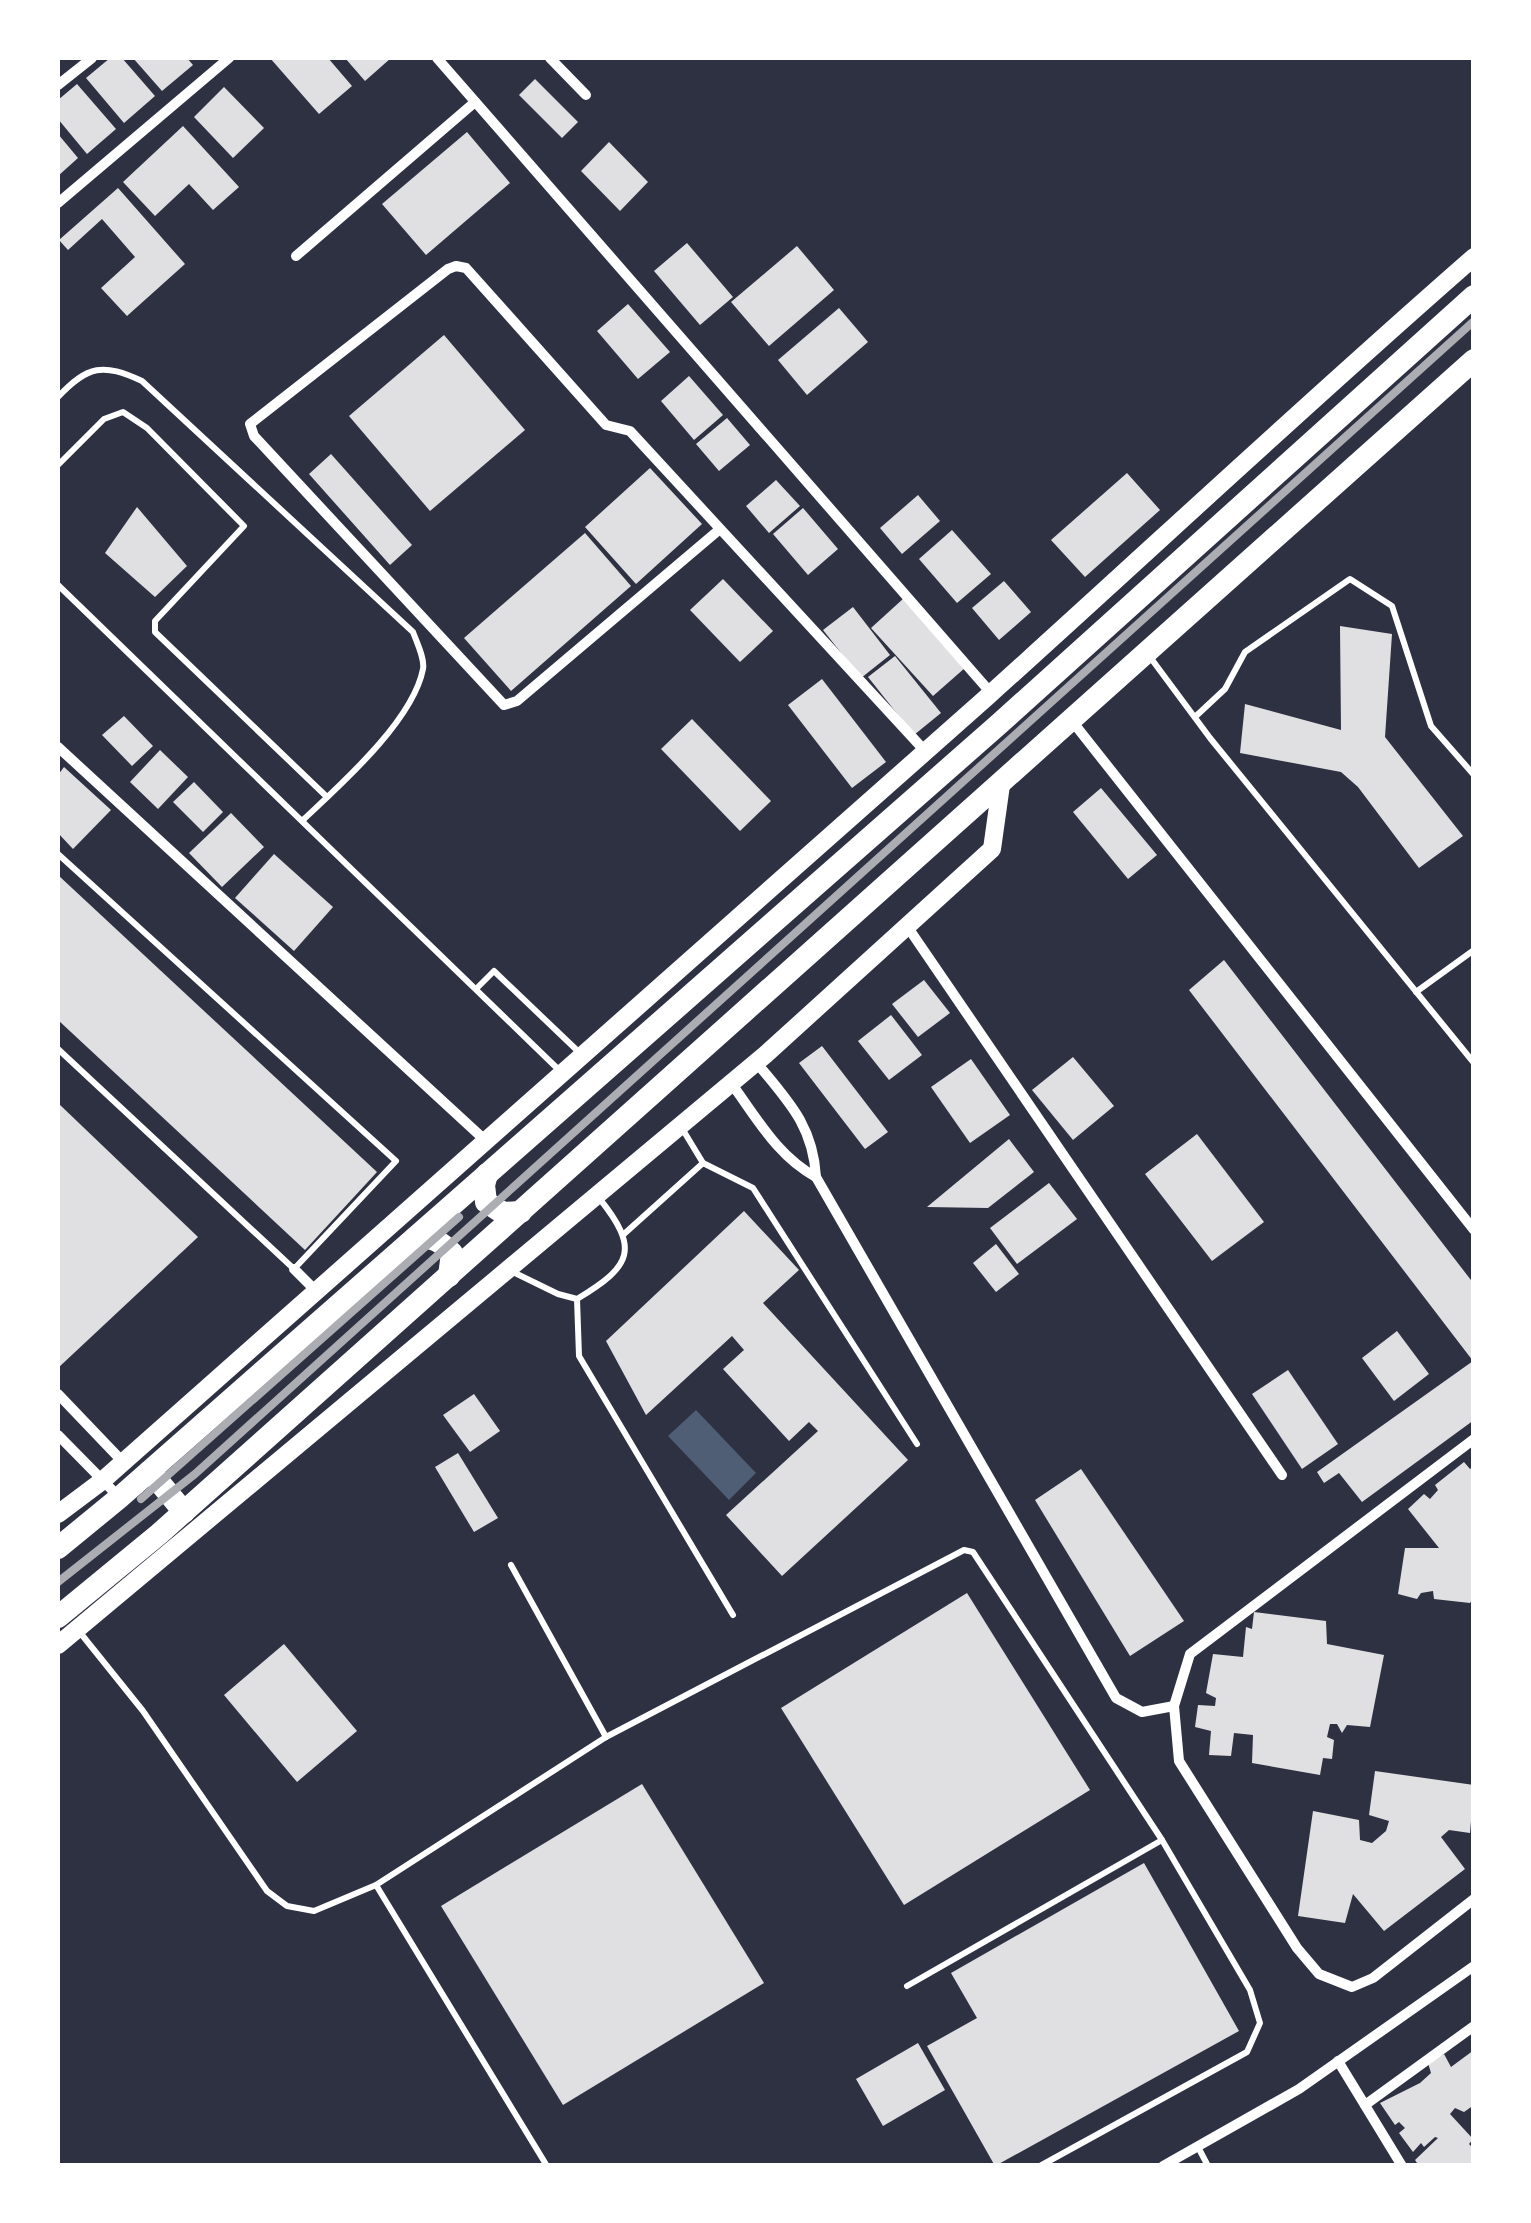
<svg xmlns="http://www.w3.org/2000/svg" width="1531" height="2223" font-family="'Varela Round',sans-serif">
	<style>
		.water { fill: #4f5d75 }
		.building { fill: #e0e0e3 }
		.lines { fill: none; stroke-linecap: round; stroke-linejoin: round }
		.service { stroke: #fff; stroke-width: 6 }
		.minor { stroke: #fff; stroke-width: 10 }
		.tertiary { stroke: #fff; stroke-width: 18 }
		.primary { stroke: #fff; stroke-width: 22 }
		.rail { stroke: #abadb3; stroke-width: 8 }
	</style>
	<rect width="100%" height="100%" fill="#2d3142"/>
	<path class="water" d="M696,1410l60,63 -27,27 -61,-64z"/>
	<g class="building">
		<path d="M110,58h12l33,38 -31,27 -38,-45z"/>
		<path d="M133,58h54l6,7 -31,26z"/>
		<path d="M270,58h58l24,28 -33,28z"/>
		<path d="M345,58h46l-26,23z"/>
		<path d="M535,79l43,43 -16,16 -43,-43z"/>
		<path d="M77,84l39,45 -29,25 -29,-35v-19z"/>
		<path d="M224,87l40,41 -31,30 -39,-41z"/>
		<path d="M183,126l56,61 -26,23 -24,-26 -34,32 -32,-34z"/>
		<path d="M467,132l43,51 -84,72 -44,-51z"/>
		<path d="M58,134l20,24 -20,18z"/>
		<path d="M609,142l39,40 -28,29 -39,-40z"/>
		<path d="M118,188l67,76 -58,52 -26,-28 34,-31 -33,-38 -34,31 -9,-10z"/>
		<path d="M687,243l46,54 -33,28 -46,-54z"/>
		<path d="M797,246l37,44 -65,56 -38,-44z"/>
		<path d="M628,304l42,48 -32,27 -41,-48z"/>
		<path d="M839,308l29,34 -61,53 -29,-35z"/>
		<path d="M444,335l81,95 -95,81 -81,-95z"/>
		<path d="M689,376l34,39 -29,25 -33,-39z"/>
		<path d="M727,418l23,27 -31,26 -23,-27z"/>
		<path d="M331,454l81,91 -22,20 -81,-91z"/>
		<path d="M650,468l52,56 -66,60 -51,-57z"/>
		<path d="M1127,473l33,37 -75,67 -34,-37z"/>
		<path d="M776,480l24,26 -31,27 -23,-27z"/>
		<path d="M918,495l22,26 -38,33 -22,-26z"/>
		<path d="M137,507l50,59 -32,31 -50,-44z"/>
		<path d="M803,508l35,41 -30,26 -35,-41z"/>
		<path d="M952,530l39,44 -34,29 -38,-44z"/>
		<path d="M585,533l46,53 -120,105 -47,-53z"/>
		<path d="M723,579l50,52 -33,31 -50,-52z"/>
		<path d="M1004,581l27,31 -32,28 -27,-32z"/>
		<path d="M904,598l62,69 -33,29 -62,-68z"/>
		<path d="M853,607l37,48 -29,23 -38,-48z"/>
		<path d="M1340,626l52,8 -7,103 78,99 -44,32 -61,-81 -17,-15 -101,-19 5,-49 96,26z"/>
		<path d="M895,656l46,57 -27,22 -46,-58z"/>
		<path d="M822,679l64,83 -34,26 -64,-83z"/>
		<path d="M124,716l29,30 -21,20 -30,-31z"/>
		<path d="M692,719l79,82 -31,30 -79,-82z"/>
		<path d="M160,750l28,27 -30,32 -28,-27z"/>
		<path d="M64,767l47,43 -38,39 -15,-16v-58z"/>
		<path d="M194,782l29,30 -20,20 -30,-30z"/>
		<path d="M1101,788l56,67 -29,24 -55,-67z"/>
		<path d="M231,813l33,34 -42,40 -33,-34z"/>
		<path d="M274,854l59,53 -39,44 -59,-53z"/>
		<path d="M58,875l319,297 -72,78 -247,-230z"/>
		<path d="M1224,960l250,324v136l-112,82 -23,-29 -15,10 -7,-11 156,-111 -284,-371z"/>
		<path d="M924,980l26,33 -32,24 -26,-33z"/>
		<path d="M891,1015l31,40 -33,25 -31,-39z"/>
		<path d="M822,1046l66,86 -23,17 -66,-86z"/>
		<path d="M1073,1057l41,49 -41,34 -41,-50z"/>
		<path d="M971,1059l39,56 -40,28 -39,-56z"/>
		<path d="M58,1103l140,134 -140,131z"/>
		<path d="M1197,1134l67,88 -52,39 -67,-87z"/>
		<path d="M1009,1139l25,33 -46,36 -61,-1z"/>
		<path d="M1049,1183l28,36 -60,45 -27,-36z"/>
		<path d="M744,1211l55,59 -36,33 145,157 -126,116 -56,-61 92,-84 -9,-9 -20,19 -66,-72 21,-19 -12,-14 -86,79 -40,-74z"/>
		<path d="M996,1244l23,30 -23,18 -23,-29z"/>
		<path d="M1397,1331l32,43 -35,27 -32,-43z"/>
		<path d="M1288,1370l50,74 -36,25 -50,-75z"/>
		<path d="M474,1394l26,37 -30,21 -27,-37z"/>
		<path d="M458,1453l40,65 -24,14 -39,-65z"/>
		<path d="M1464,1462l6,7 4,-3v131l-4,6 -36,-4 -1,-8 -12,2 -4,6 -19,-5 7,-46h34l-31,-39 16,-15 6,5 8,-9 -3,-5z"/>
		<path d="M1081,1469l103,152 -54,35 -95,-156z"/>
		<path d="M967,1593l123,197 -186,115 -123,-197z"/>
		<path d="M1254,1612l72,9 1,23 57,11 -14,72 -23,-2 -5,8 -5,-9h-7l-3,13 7,3 -2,19 -9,-1 -3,17 -68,-12 1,-28 -19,-2 -3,23 -22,-1 2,-24 -16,-4 3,-22 17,1 1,-8 -10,-5 7,-39 30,3 3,-30 6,2z"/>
		<path d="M284,1644l73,87 -60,51 -73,-87z"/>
		<path d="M1375,1771l99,14 -4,48 -21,-3 -8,7 24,32 -81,62 -31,-37 -8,29 -47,-7 15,-105 46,9 1,20 12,3 14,-12 3,-10 -20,-6z"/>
		<path d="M642,1784l122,199 -201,122 -122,-199z"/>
		<path d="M1144,1863l95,168 -244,135 -68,-120 50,-28 -26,-45z"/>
		<path d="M918,2043l27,47 -62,36 -27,-47z"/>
		<path d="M1474,2050v55l-10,7 -9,-4 -5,6 23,25 -4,5 5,5v17h-55l-4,-6 23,-22 -3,-1 -11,10 -3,-4 -8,9 -14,-19 6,-5 -6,-6 -4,3 -15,-22 40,-20 11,-10 -3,-10 16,-9 7,13z"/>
	</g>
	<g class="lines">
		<g class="service">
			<path d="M58,397c30,-32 45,-34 84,-16l271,251c4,11 12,27 10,37 -10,52 -83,116 -120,151"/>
			<path d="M58,465l46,-46 19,-7 24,16 97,98 -89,95v11l172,165"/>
			<path d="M58,585l502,486"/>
			<path d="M1150,657l60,81 264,325"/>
			<path d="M1195,717l30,-28 20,-37 105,-73 42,27 39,120 43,49"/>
			<path d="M58,854l338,307 -102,108 -236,-220"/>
			<path d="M476,989l18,-18 89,85"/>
			<path d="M1416,992l58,-42"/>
			<path d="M683,1130l20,33 50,25 164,256"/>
			<path d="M624,1234l79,-71"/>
			<path d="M513,1272l45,22 19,5c55,-33 63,-50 22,-101"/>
			<path d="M577,1299l2,57 154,259"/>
			<path d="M511,1565l95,172"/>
			<path d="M78,1630l65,81 124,180 20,15 27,5 62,-26 230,-148 358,-187 9,2 189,288 88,150 10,33 -13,29 -207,114"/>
			<path d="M376,1885l171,281"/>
			<path d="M907,1986l255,-146"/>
			<path d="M1198,2147l10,19"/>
		</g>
		<g class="minor">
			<path d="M437,58l554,635"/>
			<path d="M550,58l36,37"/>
			<path d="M58,85l34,-27"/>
			<path d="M58,203l171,-145"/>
			<path d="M296,256l179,-154"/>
			<path d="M720,529l-203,172 -13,4 -250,-269 -4,-12 198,-155 8,-3 10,2 140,157 24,6 295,320"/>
			<path d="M1072,721l402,509"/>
			<path d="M58,747l429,395"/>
			<path d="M907,926l375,549"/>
			<path d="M756,1062c32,39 57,63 60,115l300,521 26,14 32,-6"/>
			<path d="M731,1083c26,35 46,73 85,94"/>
			<path d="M294,1269l23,23"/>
			<path d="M58,1394l65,68"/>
			<path d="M58,1435l61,62"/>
			<path d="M1474,1439l-284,215 -16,52 5,55 118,187 22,26 33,13 21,-9 101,-79"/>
			<path d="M1338,2061l64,105"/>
			<path d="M1365,2105l109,-79"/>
			<path d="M1163,2166l136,-77 175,-123"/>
		</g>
		<g class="tertiary">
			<path d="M58,1514l44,-33c296,-261 592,-521 885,-784 162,-146 322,-296 487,-440"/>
			<path d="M58,1645l707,-590 227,-206 9,-64"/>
		</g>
		<g class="primary">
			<path d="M487,1174l-3,11 2,17 17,11 18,-1"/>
			<path d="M415,1238c17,-2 25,3 37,15l-3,23"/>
			<path d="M150,1471l34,41"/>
			<path d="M58,1548l61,-50 880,-774 475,-428"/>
			<path d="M58,1617l101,-83 1315,-1174"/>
		</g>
		<g class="rail">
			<path d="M141,1499l318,-282"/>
			<path d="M58,1582l137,-108 1279,-1153"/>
		</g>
	</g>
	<rect width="1531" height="2223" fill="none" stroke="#ffffff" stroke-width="120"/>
</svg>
